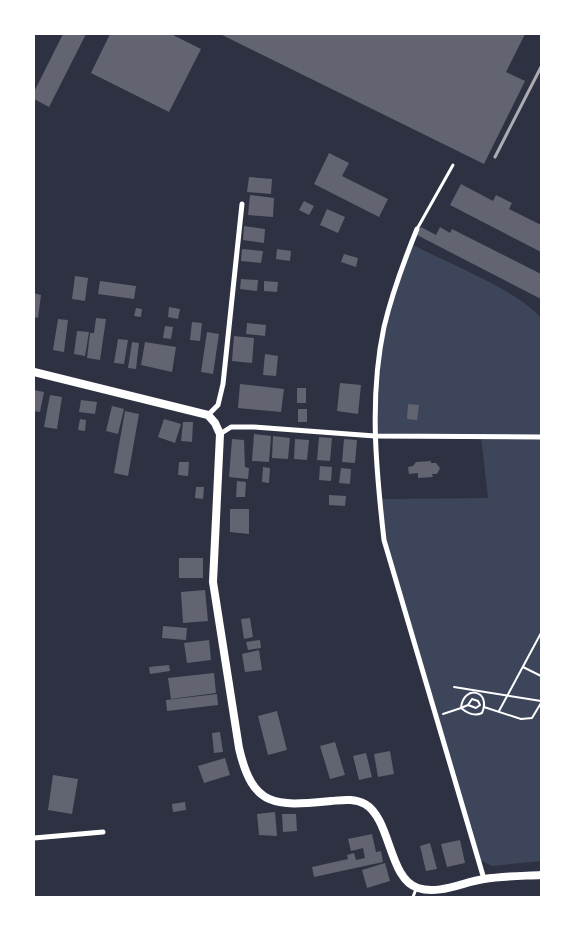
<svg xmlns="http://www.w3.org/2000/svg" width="575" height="931" font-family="'Libre Baskerville',serif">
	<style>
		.green { fill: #3c4559 }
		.building { fill: #626471 }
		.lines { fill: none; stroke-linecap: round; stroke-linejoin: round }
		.path { stroke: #fff; stroke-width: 2 }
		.service { stroke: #fff; stroke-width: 3 }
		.minor { stroke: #fff; stroke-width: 5 }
		.tertiary { stroke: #fff; stroke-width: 8 }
		.rail { stroke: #abadb3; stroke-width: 3 }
	</style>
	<rect width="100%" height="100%" fill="#2d3142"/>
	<path class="green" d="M411,244c36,19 105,45 130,74v543l-49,5 -14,-7 -94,-319 -4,-41 108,-1 -7,-61 -106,-1 9,-109z"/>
	<g class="building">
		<path d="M63,34h23l-37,73 -15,-8v-7z"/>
		<path d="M110,34h61l30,15 -32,63 -78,-39z"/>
		<path d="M220,34h305l-19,38 19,9 -41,83z"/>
		<path d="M329,153l20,10 -7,13 46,23 -9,18 -65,-33z"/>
		<path d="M249,177l23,2 -1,15 -24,-2z"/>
		<path d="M461,184l32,17 3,-6 16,8 -3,6 32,16v27l-91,-47z"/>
		<path d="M250,195l24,3 -1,19 -25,-2z"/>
		<path d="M304,201l10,5 -5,9 -10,-5z"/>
		<path d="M327,209l18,8 -7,16 -18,-8z"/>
		<path d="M244,226l21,3 -1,14 -21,-3z"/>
		<path d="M421,227l15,8 4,-8 10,6 2,-4 89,45v25l-124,-64z"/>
		<path d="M242,249l21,2 -2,12 -20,-2z"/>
		<path d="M277,249l14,2 -1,10 -14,-2z"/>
		<path d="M344,254l14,4 -2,9 -15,-5z"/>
		<path d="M75,276l13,2 -3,23 -13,-2z"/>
		<path d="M241,279l17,1 -1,11 -17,-2z"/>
		<path d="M100,281l36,5 -2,13 -36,-5z"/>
		<path d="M264,281l14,1 -1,10 -13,-1z"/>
		<path d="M34,293l7,2 -3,23 -4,-1z"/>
		<path d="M169,307l11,2 -2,10 -10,-2z"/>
		<path d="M136,308l6,1 -1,8 -7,-1z"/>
		<path d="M96,318l10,1 -6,41 -13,-2 3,-25h4z"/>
		<path d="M58,319l10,1 -4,32 -11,-2z"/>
		<path d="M192,322l10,1 -2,18 -10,-1z"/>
		<path d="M247,323l19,2 -1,11 -19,-2z"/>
		<path d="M165,326l8,1 -2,12 -8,-1z"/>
		<path d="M77,331l12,1 -4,24 -11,-2z"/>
		<path d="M207,332l12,2 -6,40 -12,-2z"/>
		<path d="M234,336l20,2 -2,25 -20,-2z"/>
		<path d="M118,339l10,1 -4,24 -10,-1z"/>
		<path d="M132,342l7,1 -3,26 -8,-1z"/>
		<path d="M145,342l31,5 -4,25 -31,-7z"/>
		<path d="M265,354l13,2 -2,20 -13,-1z"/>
		<path d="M340,383l21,2 -3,29 -21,-3z"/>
		<path d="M240,384l44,5 -3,23 -43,-4z"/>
		<rect x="297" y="388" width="9" height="15"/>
		<path d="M34,390l10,2 -4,20 -6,-1z"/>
		<path d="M50,395l12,2 -5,32 -13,-2z"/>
		<path d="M81,400l16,2 -2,12 -16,-2z"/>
		<path d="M408,404l11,1 -2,15 -10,-1z"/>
		<path d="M112,406l12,3 -6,25 -12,-3z"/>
		<rect x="298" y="409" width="9" height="13"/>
		<path d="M125,411l14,3 -11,62 -14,-3z"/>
		<path d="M80,419l6,1 -1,11 -7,-1z"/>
		<path d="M164,419l17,5 -6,19 -17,-6z"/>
		<path d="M183,422h10l-1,20 -11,-1z"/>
		<path d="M254,434l17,2 -2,26 -17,-1z"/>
		<path d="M273,436l17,2 -2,21 -16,-1z"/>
		<path d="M319,437l13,1 -2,23 -13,-1z"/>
		<path d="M232,439l12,1 1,27 4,1 -1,11 -19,-2z"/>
		<path d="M295,439l14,1 -2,20 -13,-1z"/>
		<path d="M344,439l13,1 -2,23 -13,-1z"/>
		<path d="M431,461v2h5l4,5 -3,6h-5l1,3 -15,1v-5l-9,1 -1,-7 5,-1 3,-4z"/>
		<path d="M179,462h10l-1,14 -10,-1z"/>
		<path d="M320,466l12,1 -1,14 -12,-1z"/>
		<path d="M263,467l7,1 -1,15 -7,-1z"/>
		<path d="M341,468l10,1 -1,15 -11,-1z"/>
		<path d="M237,481l9,1 -1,15h-9z"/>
		<path d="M196,487h8l-1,12 -8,-1z"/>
		<path d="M329,495l17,1 -1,10 -16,-1z"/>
		<path d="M230,509h19v25l-19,-2z"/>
		<rect x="179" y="558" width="24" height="20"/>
		<path d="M205,590l3,31 -25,2 -2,-31z"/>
		<path d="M250,618l3,19 -9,2 -3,-20z"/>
		<path d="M163,626l24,2 -1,12 -24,-2z"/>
		<path d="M209,640l2,20 -24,3 -3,-20z"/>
		<path d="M260,640l1,8 -13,2 -2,-8z"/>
		<path d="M259,650l3,20 -17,2 -3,-18z"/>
		<path d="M169,665l1,6 -20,3 -1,-7z"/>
		<path d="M214,673l2,20 -45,6 -3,-21z"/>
		<path d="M217,694l1,11 -51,6 -1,-11z"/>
		<path d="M277,711l10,39 -19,5 -10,-39z"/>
		<path d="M220,732l3,20 -9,1 -2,-20z"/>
		<path d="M335,742l10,33 -15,4 -10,-33z"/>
		<path d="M390,751l4,23 -16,3 -4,-23z"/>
		<path d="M366,753l6,24 -13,3 -6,-24z"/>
		<path d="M225,758l5,17 -26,8 -6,-17z"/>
		<path d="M53,775l25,4 -6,35 -24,-4z"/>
		<path d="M185,802l1,8 -13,2 -1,-8z"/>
		<path d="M275,812l2,24 -18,-1 -2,-21z"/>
		<path d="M282,814h14l1,17 -14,1z"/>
		<path d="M372,834l4,18 5,-1 2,11 -69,15 -2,-10 36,-8 -1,-4 7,-2 2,7 9,-2 -2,-10 -12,3 -3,-12z"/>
		<path d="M460,840l5,23 -18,4 -6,-23z"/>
		<path d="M430,843l7,26 -11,2 -6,-25z"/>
		<path d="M385,863l5,18 -23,7 -5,-18z"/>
	</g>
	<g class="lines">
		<g class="path">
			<path d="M523,667l18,9"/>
			<path d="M454,687l87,14"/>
			<path d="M484,707l37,12 11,-1 9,-15"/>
			<path d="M461,708l7,-3 4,-6 6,2 2,4 -4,3 -8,-3"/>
			<path d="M499,711l42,-78"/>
			<path d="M443,714l18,-6c2,-24 31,-18 21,5 -8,4 -15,0 -21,-5"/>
		</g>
		<g class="service">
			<path d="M417,229l36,-64"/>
			<path d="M413,897l3,-8"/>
		</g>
		<g class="minor">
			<path d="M417,229c-13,32 -25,64 -33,98 -15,70 -8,142 0,213l100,339"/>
			<path d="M208,415l10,-10 5,-21 19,-180"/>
			<path d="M220,434l11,-7h23l121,9 166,1"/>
			<path d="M34,838l69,-6"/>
		</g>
		<path class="tertiary" d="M34,372l174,43 7,8 5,11 -7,148 26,166c14,61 37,58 92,53 12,-1 23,-3 34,3 26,15 24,76 53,84 21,7 45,-6 66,-9 19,-3 38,-3 57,-4"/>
		<path class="rail" d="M495,157l46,-90"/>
	</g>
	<rect width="575" height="931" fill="none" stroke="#ffffff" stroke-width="70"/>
</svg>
